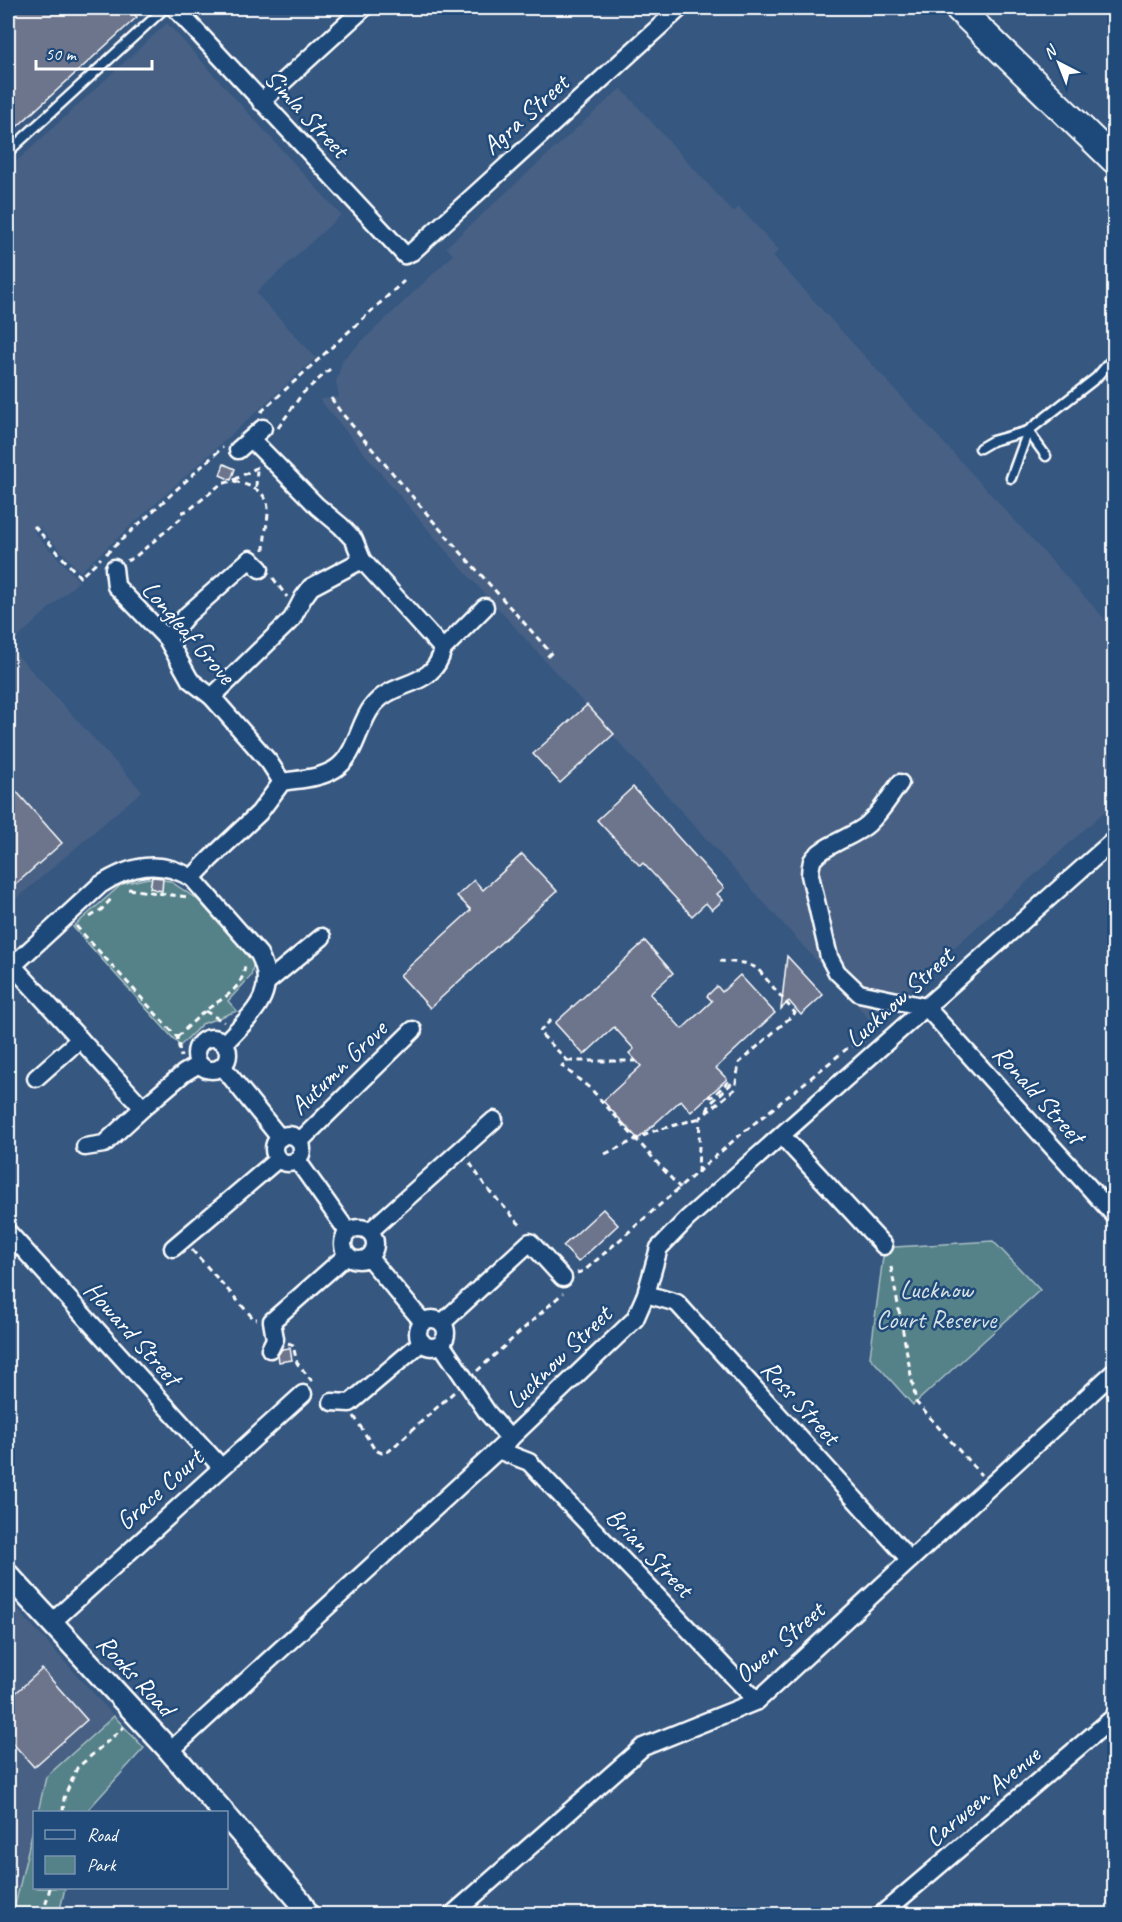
<svg xmlns="http://www.w3.org/2000/svg" width="1122" height="1922" font-family="Caveat,sans-serif">
	<style>
		.built { fill: #466084 }
		.park { fill: #558189; stroke: #aac0c4; stroke-width: 1.5 }
		.building { fill: #6d758d; stroke: #fff; stroke-width: 1.5 }
		.lines { fill: none; stroke-linecap: round; stroke-linejoin: round }
		.service-casing { stroke: #fff; stroke-width: 13 }
		.minor-casing { stroke: #fff; stroke-width: 21 }
		.tertiary-casing { stroke: #fff; stroke-width: 26 }
		.primary-casing { stroke: #fff; stroke-width: 30 }
		.path { stroke: #fff; stroke-width: 3; stroke-dasharray: 6 4.5; stroke-linecap: butt }
		.service { stroke: #1f4a7a; stroke-width: 8 }
		.minor { stroke: #1f4a7a; stroke-width: 16 }
		.tertiary { stroke: #1f4a7a; stroke-width: 21 }
		.primary { stroke: #1f4a7a; stroke-width: 26 }
		.labels { text-anchor: middle; stroke-width: 5; stroke-linejoin: round; paint-order: stroke }
		.street-label { font-size: 26px; fill: #fff; stroke: #1f4a7a }
		.park-label { font-size: 26px; fill: #d4e0e2; stroke: #1f4a7a }
	</style>
	<rect width="100%" height="100%" fill="#365780"/>
	<filter id="ink" filterUnits="userSpaceOnUse"><feTurbulence type="fractalNoise" baseFrequency=".0167" numOctaves="2"/><feDisplacementMap in="SourceGraphic" scale="12" xChannelSelector="R" yChannelSelector="G"/><feConvolveMatrix kernelMatrix="1 2 1 2 8 2 1 2 1" color-interpolation-filters="sRGB"/></filter>
	<g filter="url(#ink)">
		<g class="built">
			<path d="M167,23l174,192 -85,78 60,65 -236,214 -41,-45 -5,5 45,49 -70,65 133,145 -134,115v-737z"/>
			<path d="M621,88l112,124 6,-5 40,43 -6,6 341,373v174l-242,219 -427,-472 -126,-151 20,-2 -3,-15 7,-23 110,-104 -7,-8z"/>
			<path d="M8,1599l106,117 -68,61 -8,35h-4v13l-21,89h-5z"/>
		</g>
		<g class="park">
			<path d="M148,878l22,3 28,19 56,62 -3,14 -23,25 9,10 -35,13 -22,22 -107,-119 49,-43z"/>
			<path d="M993,1241l47,49 -127,115 -43,-48 13,-100 12,-10z"/>
			<path d="M114,1716l30,32 -58,64h-48l8,-35z"/>
			<path d="M34,1825v63h31l-6,26h-46z"/>
		</g>
		<g class="building">
			<path d="M15,8h113l9,9 -129,118v-120z"/>
			<path d="M224,464l11,5 -4,11 -11,-5z"/>
			<path d="M587,705l27,29 -54,49 -27,-29z"/>
			<path d="M8,782l54,61 -54,48z"/>
			<path d="M633,787l91,101 -7,6 6,6 -11,10 -6,-7 -14,13 -49,-53 -3,3 -43,-46z"/>
			<path d="M522,854l35,37 -127,117 -30,-33 71,-65 -14,-14 17,-16 9,10z"/>
			<path d="M152,877l11,1 -1,13 -12,-3z"/>
			<path d="M645,941l28,32 -23,21 32,35 30,-28 -5,-5 10,-10 5,6 18,-17 35,38 -59,55 11,11 -36,33 -10,-12 -43,39 -35,-38 38,-35 -12,-13 5,-4 -20,-22 -30,28 -29,-32z"/>
			<path d="M787,956l36,39 -22,20 -12,-14 -8,8z"/>
			<path d="M603,1209l15,16 -40,37 -15,-16z"/>
			<path d="M290,1348l2,12 -13,2 -1,-7 4,-6z"/>
			<path d="M42,1669l45,51 -53,47 -26,-29v-38z"/>
		</g>
		<g class="lines">
			<g class="service-casing">
				<g id="service">
					<path d="M8,152l157,-144"/>
					<path d="M1028,431l18,25"/>
					<path d="M980,448l12,-7 36,-10 68,-53 18,-21"/>
					<path d="M1011,478l17,-47"/>
				</g>
			</g>
			<g class="minor-casing">
				<g id="minor">
					<path d="M175,8l230,247 7,-3 268,-244"/>
					<path d="M261,102l103,-94"/>
					<path d="M257,445l60,61 24,20 13,14 8,20"/>
					<path d="M238,450l25,-22"/>
					<path d="M114,568l2,18 51,53 23,41 22,17 57,65 13,20"/>
					<path d="M167,639l20,-24 63,-56 10,10"/>
					<path d="M443,649l42,-42"/>
					<path d="M900,783c-11,15 -19,29 -32,41 -14,13 -48,22 -56,37 -1,4 -2,10 -2,14l19,82 8,15 22,21 67,14 188,208"/>
					<path d="M192,878l18,-19 49,-46 23,-31c17,-3 37,-3 53,-13 21,-13 23,-44 37,-62 21,-29 61,-16 71,-58l-81,-89 -51,27 -8,11 -11,21 -80,78"/>
					<path d="M13,966l130,142"/>
					<path d="M8,970l92,-85c31,-20 59,-26 92,-7l67,76c21,41 -9,61 -35,90"/>
					<path d="M267,982l55,-45"/>
					<circle cx="212" cy="1054" r="16"/>
					<path d="M222,1066l58,72"/>
					<path d="M36,1078l44,-39"/>
					<circle cx="288" cy="1149" r="14"/>
					<path d="M782,1136l102,110"/>
					<path d="M300,1141l113,-111"/>
					<path d="M85,1147l19,-3 39,-36 41,-35 15,-9"/>
					<path d="M297,1160l51,72"/>
					<circle cx="359" cy="1244" r="16"/>
					<path d="M370,1231l124,-111"/>
					<path d="M8,1232l213,235"/>
					<path d="M173,1248l105,-89"/>
					<path d="M369,1258l54,64"/>
					<path d="M646,1294l31,9 233,257"/>
					<circle cx="432" cy="1333" r="14"/>
					<path d="M442,1323l88,-81 33,36"/>
					<path d="M441,1344l46,68 23,27"/>
					<path d="M270,1349l5,-10 -3,-18 75,-66"/>
					<path d="M332,1402l18,1 72,-61"/>
					<path d="M498,1450l31,12 228,239"/>
					<path d="M51,1623l252,-229"/>
					<path d="M170,1751l328,-301 137,-131 11,-25 13,-46 28,-29 427,-379"/>
					<path d="M453,1914l190,-167 114,-46 357,-329"/>
					<path d="M882,1914l232,-197"/>
				</g>
			</g>
			<g class="tertiary-casing">
				<g id="tertiary">
					<path d="M8,1575l162,176 53,61"/>
					<path d="M226,1816l74,85 7,13"/>
				</g>
			</g>
			<g class="primary-casing">
				<path id="primary" d="M958,8l156,152"/>
			</g>
			<g class="path">
				<path d="M135,8l7,7"/>
				<path d="M930,8l9,9"/>
				<path d="M1105,178l9,9"/>
				<path d="M331,398l9,13 99,117 112,125 -6,6"/>
				<path d="M261,412l143,-131"/>
				<path d="M278,428l24,-34 28,-25"/>
				<path d="M234,481c49,13 31,31 30,69"/>
				<path d="M256,487l1,-18"/>
				<path d="M34,526l46,51 21,-19"/>
				<path d="M106,554l117,-107"/>
				<path d="M127,561l9,-5 44,-37 3,-7 6,-2 32,-26 11,-3 26,-14"/>
				<path d="M273,578l14,19"/>
				<path d="M128,889l59,8"/>
				<path d="M90,917l11,-7 11,-12"/>
				<path d="M76,926l101,111 4,20"/>
				<path d="M205,1011l19,11"/>
				<path d="M551,1020l-12,12 29,29 -6,5 29,23 89,99"/>
				<path d="M177,1037c9,-8 18,-18 28,-26 18,-14 39,-21 40,-48"/>
				<path d="M568,1061h68"/>
				<path d="M707,1111l3,-7 22,-21 -3,-2 -17,16 -4,-1"/>
				<path d="M605,1154l49,-23 46,-13"/>
				<path d="M470,1163l16,24 37,41"/>
				<path d="M698,1173l2,-55 35,-29 4,-26 56,-50 -38,-45 -13,-5 -24,-2"/>
				<path d="M192,1250l62,69h3"/>
				<path d="M891,1267l25,135 65,73"/>
				<path d="M577,1273l7,-2 156,-136 109,-88 15,-7"/>
				<path d="M288,1343l5,2 4,18 15,18"/>
				<path d="M477,1371l86,-78"/>
				<path d="M354,1416l21,34 7,3 7,-2 65,-59"/>
				<path d="M63,1812l1,-14 13,-30 47,-41"/>
				<path d="M43,1914l7,-26"/>
			</g>
			<use href="#service" class="service"/>
			<use href="#minor" class="minor"/>
			<use href="#tertiary" class="tertiary"/>
			<use href="#primary" class="primary"/>
		</g>
	</g>
	<g class="labels">
		<g class="street-label">
			<text transform="translate(307 113) rotate(47)" y="9">Simla Street</text>
			<text transform="translate(525 114) rotate(-42)" y="9">Agra Street</text>
			<text transform="translate(189 632) rotate(49)" y="9">Longleaf Grove</text>
			<text transform="translate(899 997) rotate(-42)" y="9">Lucknow Street</text>
			<text transform="translate(338 1067) rotate(-44)" y="9">Autumn Grove</text>
			<text transform="translate(1039 1094) rotate(48)" y="9">Ronald Street</text>
			<text transform="translate(133 1333) rotate(48)" y="9">Howard Street</text>
			<text transform="translate(558 1357) rotate(-44)" y="9">Lucknow Street</text>
			<text transform="translate(801 1402) rotate(48)" y="9">Ross Street</text>
			<text transform="translate(159 1489) rotate(-42)" y="9">Grace Court</text>
			<text transform="translate(650 1552) rotate(46)" y="9">Brian Street</text>
			<text transform="translate(779 1642) rotate(-41)" y="9">Owen Street</text>
			<text transform="translate(136 1675) rotate(47)" y="9">Rooks Road</text>
			<text transform="translate(982 1796) rotate(-40)" y="9">Carween Avenue</text>
		</g>
		<g class="park-label">
			<text x="936" y="1298">Lucknow<tspan x="936" dy="30">Court Reserve</tspan></text>
		</g>
	</g>
	<rect width="1122" height="1922" fill="none" stroke="#1f4a7a" stroke-width="30"/>
	<rect x="15" y="15" width="1092" height="1892" fill="none" stroke="#fff" stroke-width="2" filter="url(#ink)"/>
	<rect x="33" y="1811" width="195" height="78" fill="#1f4a7a" stroke="#7992af" stroke-width="1.5"/>
	<rect x="45" y="1830" width="30" height="9" fill="#1f4a7a" stroke="#7992af" stroke-width="1.5"/>
	<text x="87" y="1841" font-size="18" fill="#ffffff">Road</text>
	<rect x="45" y="1856" width="30" height="18" fill="#558189" stroke="#7992af" stroke-width="1.5"/>
	<text x="87" y="1871" font-size="18" fill="#ffffff">Park</text>
	<g transform="translate(1059 63) rotate(318)" stroke="#1f4a7a" stroke-width="4.5" paint-order="stroke">
	<path d="M0-4.5L10 22L0 15L-10 22Z" fill="#ffffff"/>
	<text y="-9" font-size="16" font-weight="bold" text-anchor="middle" fill="#ffffff">N</text>
	</g>
	<path d="M36 60v9h116v-9" fill="none" stroke="#ffffff" stroke-width="3"/>
	<text x="45" y="60" font-size="18" fill="#ffffff" stroke="#1f4a7a" stroke-width="4.5" paint-order="stroke">50 m</text>
</svg>
